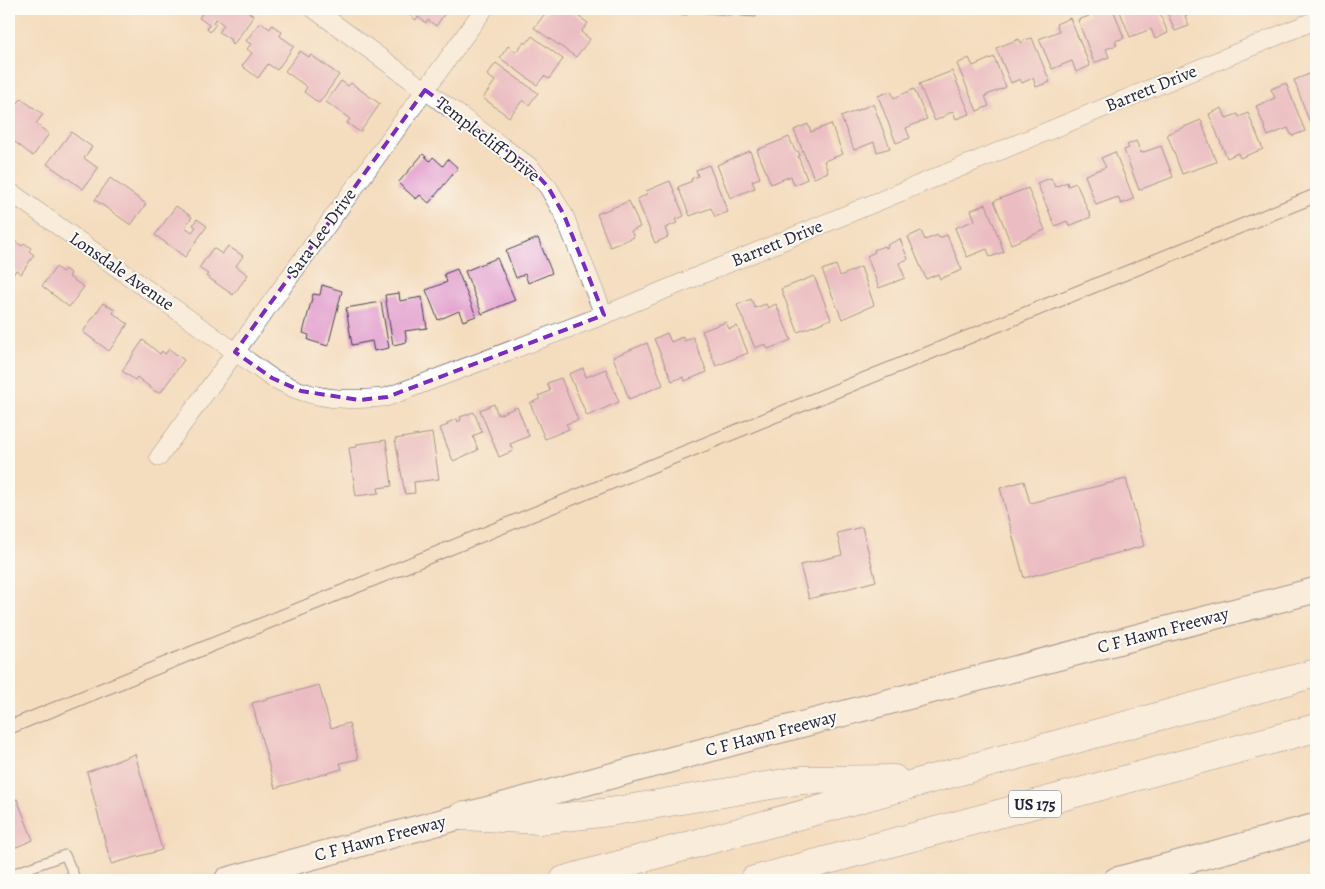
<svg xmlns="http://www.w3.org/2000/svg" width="1325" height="889" font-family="Alegreya,serif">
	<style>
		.building { fill: #e098ca }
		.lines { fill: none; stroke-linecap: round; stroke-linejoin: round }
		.service-casing { stroke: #423e4f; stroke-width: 11 }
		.minor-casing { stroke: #423e4f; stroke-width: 19 }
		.secondary-casing { stroke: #423e4f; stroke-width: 27 }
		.motorway-casing { stroke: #423e4f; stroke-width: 29 }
		.service { stroke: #fff; stroke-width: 9 }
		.minor { stroke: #fff; stroke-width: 18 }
		.secondary { stroke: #fff; stroke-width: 25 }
		.motorway { stroke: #fff; stroke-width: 28 }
		.tram { stroke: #22223b; stroke-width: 1 }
		.marked { fill: none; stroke: #7b2cbf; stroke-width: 4; stroke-dasharray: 10 6; stroke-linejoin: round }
		.labels { text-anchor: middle; stroke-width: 4; stroke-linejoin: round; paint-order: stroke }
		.shield { fill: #fdfcf7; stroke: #646373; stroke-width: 1 }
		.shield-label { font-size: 16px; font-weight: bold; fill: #22223b }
		.street-label { font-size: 18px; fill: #22223b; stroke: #fdfcf7 }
	</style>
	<rect width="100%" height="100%" fill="#fdfcf7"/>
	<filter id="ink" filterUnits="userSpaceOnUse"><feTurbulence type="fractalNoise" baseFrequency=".02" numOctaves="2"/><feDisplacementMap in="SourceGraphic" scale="10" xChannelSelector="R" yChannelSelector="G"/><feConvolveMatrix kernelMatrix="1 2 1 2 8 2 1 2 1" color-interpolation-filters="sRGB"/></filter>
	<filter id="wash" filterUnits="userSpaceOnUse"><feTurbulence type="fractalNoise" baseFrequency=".0096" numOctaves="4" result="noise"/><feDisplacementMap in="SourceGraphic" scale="20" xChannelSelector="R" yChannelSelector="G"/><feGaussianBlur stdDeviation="1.12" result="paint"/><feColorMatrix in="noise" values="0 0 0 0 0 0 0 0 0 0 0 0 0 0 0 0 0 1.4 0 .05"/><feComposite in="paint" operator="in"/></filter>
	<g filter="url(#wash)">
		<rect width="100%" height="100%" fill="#f4dcbe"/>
		<g id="blocks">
			<g class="building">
				<path d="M205,9h39l10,7 -21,29 -3,-3 1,-2 -12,-8 5,-7 -8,-6 -3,3 3,2 -6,8 -3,-3 2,-4 -10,-7z"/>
				<path d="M401,9h47l-12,17 -8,-6 -2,3 -8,-6 -2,3z"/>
				<path d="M544,9h24l20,14 -7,9 9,7 -14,18 -42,-29 13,-17z"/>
				<path d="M673,9h15l-1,6 -15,-1z"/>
				<path d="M695,9h37l-1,6 -36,-3z"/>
				<path d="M741,9h15v8l-15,-1z"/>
				<path d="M1093,9h20l11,29 -9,3 2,4 -11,4 3,8 -15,6 -16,-43 11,-4 -2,-5z"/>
				<path d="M1119,9h39l10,24 -13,6 -4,-10 -21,8z"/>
				<path d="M1166,9h37l-18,7 4,10 -14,5z"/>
				<path d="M1070,18l20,48 -14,6 -4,-11 -20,8 -13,-30 20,-8 -3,-7z"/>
				<path d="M260,22l10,7 2,-4 10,7 -2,4 14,10 -17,24 -9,-6 -10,14 -16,-12 10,-13 -5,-4 4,-5 -5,-3z"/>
				<path d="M532,36l31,23 -14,20 -5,-3 -7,9 -37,-27 8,-12 8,6 8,-10 2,2z"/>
				<path d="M1032,38l18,44 -14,5 -3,-9 -11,5 -2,-4 -9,4 -15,-35 23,-9 2,4 3,-2v-1z"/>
				<path d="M300,51l9,6 2,-2 28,20 -20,28 -15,-11 3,-5 -22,-16z"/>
				<path d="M994,57l12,30 -21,9 4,10 -12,5 -20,-47 12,-6 4,8z"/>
				<path d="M496,63l42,30 -9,12 -6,-5 -14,17 -26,-19 12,-17 -8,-6z"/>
				<path d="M952,71l18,43 -14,5 -3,-8 -18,10 -16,-37z"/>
				<path d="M1312,73l4,6v41l-6,3 -16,-43z"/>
				<path d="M341,81l7,5 3,-3 29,21 -20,28 -13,-9 3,-4 -24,-17z"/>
				<path d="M1286,83l19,48 -13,5 -4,-8 -20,8 -12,-30 19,-8 -4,-9z"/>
				<path d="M914,89l13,30 -21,9 4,10 -14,5 -18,-47 13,-5 3,7z"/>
				<path d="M21,99l22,15 -7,10 13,10 -16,22 -18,-14 -1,1 -5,-4v-32l4,3z"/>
				<path d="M873,104l17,44 -13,4 -3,-10 -20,8 -13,-33z"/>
				<path d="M1222,108l4,10 12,-4 1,3 9,-4 15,36 -23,9 -2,-5 -11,5 -18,-44z"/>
				<path d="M1201,120l15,42 -34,12 -15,-40z"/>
				<path d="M808,124l3,8 20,-8 12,30 -19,7 4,11 -14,6 -20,-48z"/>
				<path d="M71,132l21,15 -8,11 14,10 -15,21 -36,-25z"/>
				<path d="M789,137l6,14h3l2,4 -2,1 9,23 -13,6 -3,-9 -20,8 -14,-34z"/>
				<path d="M1136,141l5,12 20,-7 12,31 -34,13 -15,-40 5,-2 -2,-3z"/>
				<path d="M750,151l10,27 -8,3 3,7 -25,10 -13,-33z"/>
				<path d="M1115,152l19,47 -13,5 -3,-7 -22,8 -11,-30 21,-8 -5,-9z"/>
				<path d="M423,154l7,7 3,-4 10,9 5,-7 10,9 -29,35 -9,-8 -4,4 -18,-16z"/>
				<path d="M709,165l19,47 -13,5 -4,-9 -21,8 -12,-29 14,-6 -1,-2 7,-3 -2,-6z"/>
				<path d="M110,178l36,26 -15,21 -36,-25z"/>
				<path d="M1051,178l4,9 12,-5 1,4 8,-3 15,34 -22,9 -2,-5 -12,5 -18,-43z"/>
				<path d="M670,181l14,35 -9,4 2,3 -12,5 3,9 -13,6 -18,-44 11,-5 -2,-3z"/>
				<path d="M1028,188l17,42 -34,14 -17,-43z"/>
				<path d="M629,201l11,26 -9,4 3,6 -24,10 -13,-33z"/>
				<path d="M986,204l18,48 -14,5 -3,-8 -20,8 -12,-29 20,-8 -4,-10z"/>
				<path d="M176,206l16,11 -7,10 7,5 4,-5 -3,-2 4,-6 10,7 -22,31 -30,-22z"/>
				<path d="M921,231l4,9 13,-5 1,3 8,-3 15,35 -22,9 -2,-5 -12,5 -18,-42z"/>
				<path d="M538,238l14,35 -24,10 -3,-9 -9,4 -10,-27z"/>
				<path d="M900,239l8,20 -9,4 6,15 -26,10 -12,-32 8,-4 -1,-2 10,-4 1,2 3,-1 -1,-2z"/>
				<path d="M13,240l9,6 2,-3 7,5 -2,3 5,4 -13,19 -5,-4 -7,11v-35z"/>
				<path d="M228,246l15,10 -7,10 12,9 -15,20 -27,-19 2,-2 -9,-6 14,-20 9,6z"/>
				<path d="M497,258l18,42 -33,14 -17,-43z"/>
				<path d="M836,265l4,11 21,-9 13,38 -32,14 -20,-49z"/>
				<path d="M56,267l6,5 3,-3 6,5 -2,3 15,10 -15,20 -27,-21z"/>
				<path d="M457,269l19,47 -13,5 -4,-10 -21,9 -12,-30 21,-8 -3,-8z"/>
				<path d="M814,276l17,43 -33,13 -17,-43z"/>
				<path d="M322,285l20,6 -14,55 -20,-6 1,-5 -6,-2 10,-39 7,1z"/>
				<path d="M399,293l1,8 22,-4 5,31 -22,3 2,11 -14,3 -8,-50z"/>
				<path d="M751,299l4,9 11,-4 2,4 8,-4 15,36 -23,9 -3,-5 -10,4 -18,-43z"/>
				<path d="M381,302l8,46 -15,3 -2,-10 -20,4 -6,-37z"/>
				<path d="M103,303l12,7 -2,3 15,11 -19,27 -26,-19z"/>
				<path d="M726,322l3,7 8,-3 11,27 -32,13 -14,-35z"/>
				<path d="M667,333l4,9 12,-5 1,4 9,-4 14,35 -22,9 -2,-4 -11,4 -18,-42z"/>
				<path d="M143,340l17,14 2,-3 3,3 4,-5 15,11 -23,32h-5l-19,-15 -2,3 -13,-9z"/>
				<path d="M647,343l16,42 -34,14 -16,-42z"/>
				<path d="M583,368l3,9 20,-8 13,33 -32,14 -18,-42z"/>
				<path d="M561,378l17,42 -12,4 3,5 -24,10 -15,-36 10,-4 -2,-3 12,-5 -3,-8z"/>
				<path d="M494,404l4,11 19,-8 12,29 -19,8 3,7 -14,6 -19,-47z"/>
				<path d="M474,412l8,20 -9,4 5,14 -25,11 -13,-33 8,-3 -1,-2 10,-4 1,3 3,-2 -1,-3z"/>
				<path d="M432,433l7,46 -25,3 1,11 -10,1 -10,-55z"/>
				<path d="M386,440l6,46 -14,2 1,5 -23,3 -7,-48 8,-1v-3z"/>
				<path d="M1126,479l18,67 -120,32 -24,-90 24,-7 6,22z"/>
				<path d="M862,527l14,54 -67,18 -9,-34 42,-10 -5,-22z"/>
				<path d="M319,685l12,43 18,-5 9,36 -18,4 2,6 -67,19 -23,-85z"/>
				<path d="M135,754l27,96 -51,14 -24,-92z"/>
				<path d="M17,799l16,41 -24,10v-48z"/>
			</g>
		</g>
	</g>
	<g filter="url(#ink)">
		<use href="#blocks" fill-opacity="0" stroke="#423e4f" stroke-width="1"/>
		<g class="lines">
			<g class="service-casing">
				<path id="service" d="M9,875l56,-20 11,25"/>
			</g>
			<g class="minor-casing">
				<g id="minor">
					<path d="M314,9l215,157 19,21 16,28 40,100"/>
					<path d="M9,191l263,187c10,4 19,10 29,13 28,10 57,9 86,6l217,-82 712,-295"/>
					<path d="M159,457l325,-448"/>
				</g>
			</g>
			<g class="secondary-casing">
				<g id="secondary">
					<path d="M227,880l531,-144 558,-146"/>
					<path d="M1116,880l200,-54"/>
				</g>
			</g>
			<g class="motorway-casing">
				<g id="motorway">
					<path d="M462,816l78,4 69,-8 193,-32 92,-1"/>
					<path d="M564,880l752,-207"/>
					<path d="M754,880l562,-152"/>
				</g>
			</g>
			<use href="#service" class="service"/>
			<use href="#minor" class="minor"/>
			<use href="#secondary" class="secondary"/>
			<use href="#motorway" class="motorway"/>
			<g class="tram">
				<path d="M9,720l1307,-532"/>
				<path d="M9,735l1307,-532"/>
			</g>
		</g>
	</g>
	<path d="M0 0H1325V889H0ZM425,90l104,76 19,21 16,28 40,100 -217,82 -28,3 -58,-9 -29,-13 -37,-26z" fill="#f4dcbe" fill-opacity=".55" fill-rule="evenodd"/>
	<path class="marked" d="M425,90l104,76 19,21 16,28 40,100 -217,82 -28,3 -58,-9 -29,-13 -37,-26z"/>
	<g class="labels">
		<rect class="shield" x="1009" y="790.5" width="52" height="27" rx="4"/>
		<g class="shield-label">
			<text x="1035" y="810">US 175</text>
		</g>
		<g class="street-label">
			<text transform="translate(1151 88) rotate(-22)" y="6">Barrett Drive</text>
			<text transform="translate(488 139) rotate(38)" y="6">Templecliff Drive</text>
			<text transform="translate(321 233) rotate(-54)" y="6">Sara Lee Drive</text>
			<text transform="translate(777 243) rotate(-22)" y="6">Barrett Drive</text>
			<text transform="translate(122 271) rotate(35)" y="6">Lonsdale Avenue</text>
			<text transform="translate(1163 630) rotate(-15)" y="6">C F Hawn Freeway</text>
			<text transform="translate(771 733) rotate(-15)" y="6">C F Hawn Freeway</text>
			<text transform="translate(380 838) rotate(-15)" y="6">C F Hawn Freeway</text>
		</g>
	</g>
	<rect width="1325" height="889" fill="none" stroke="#fdfcf7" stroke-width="30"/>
</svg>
